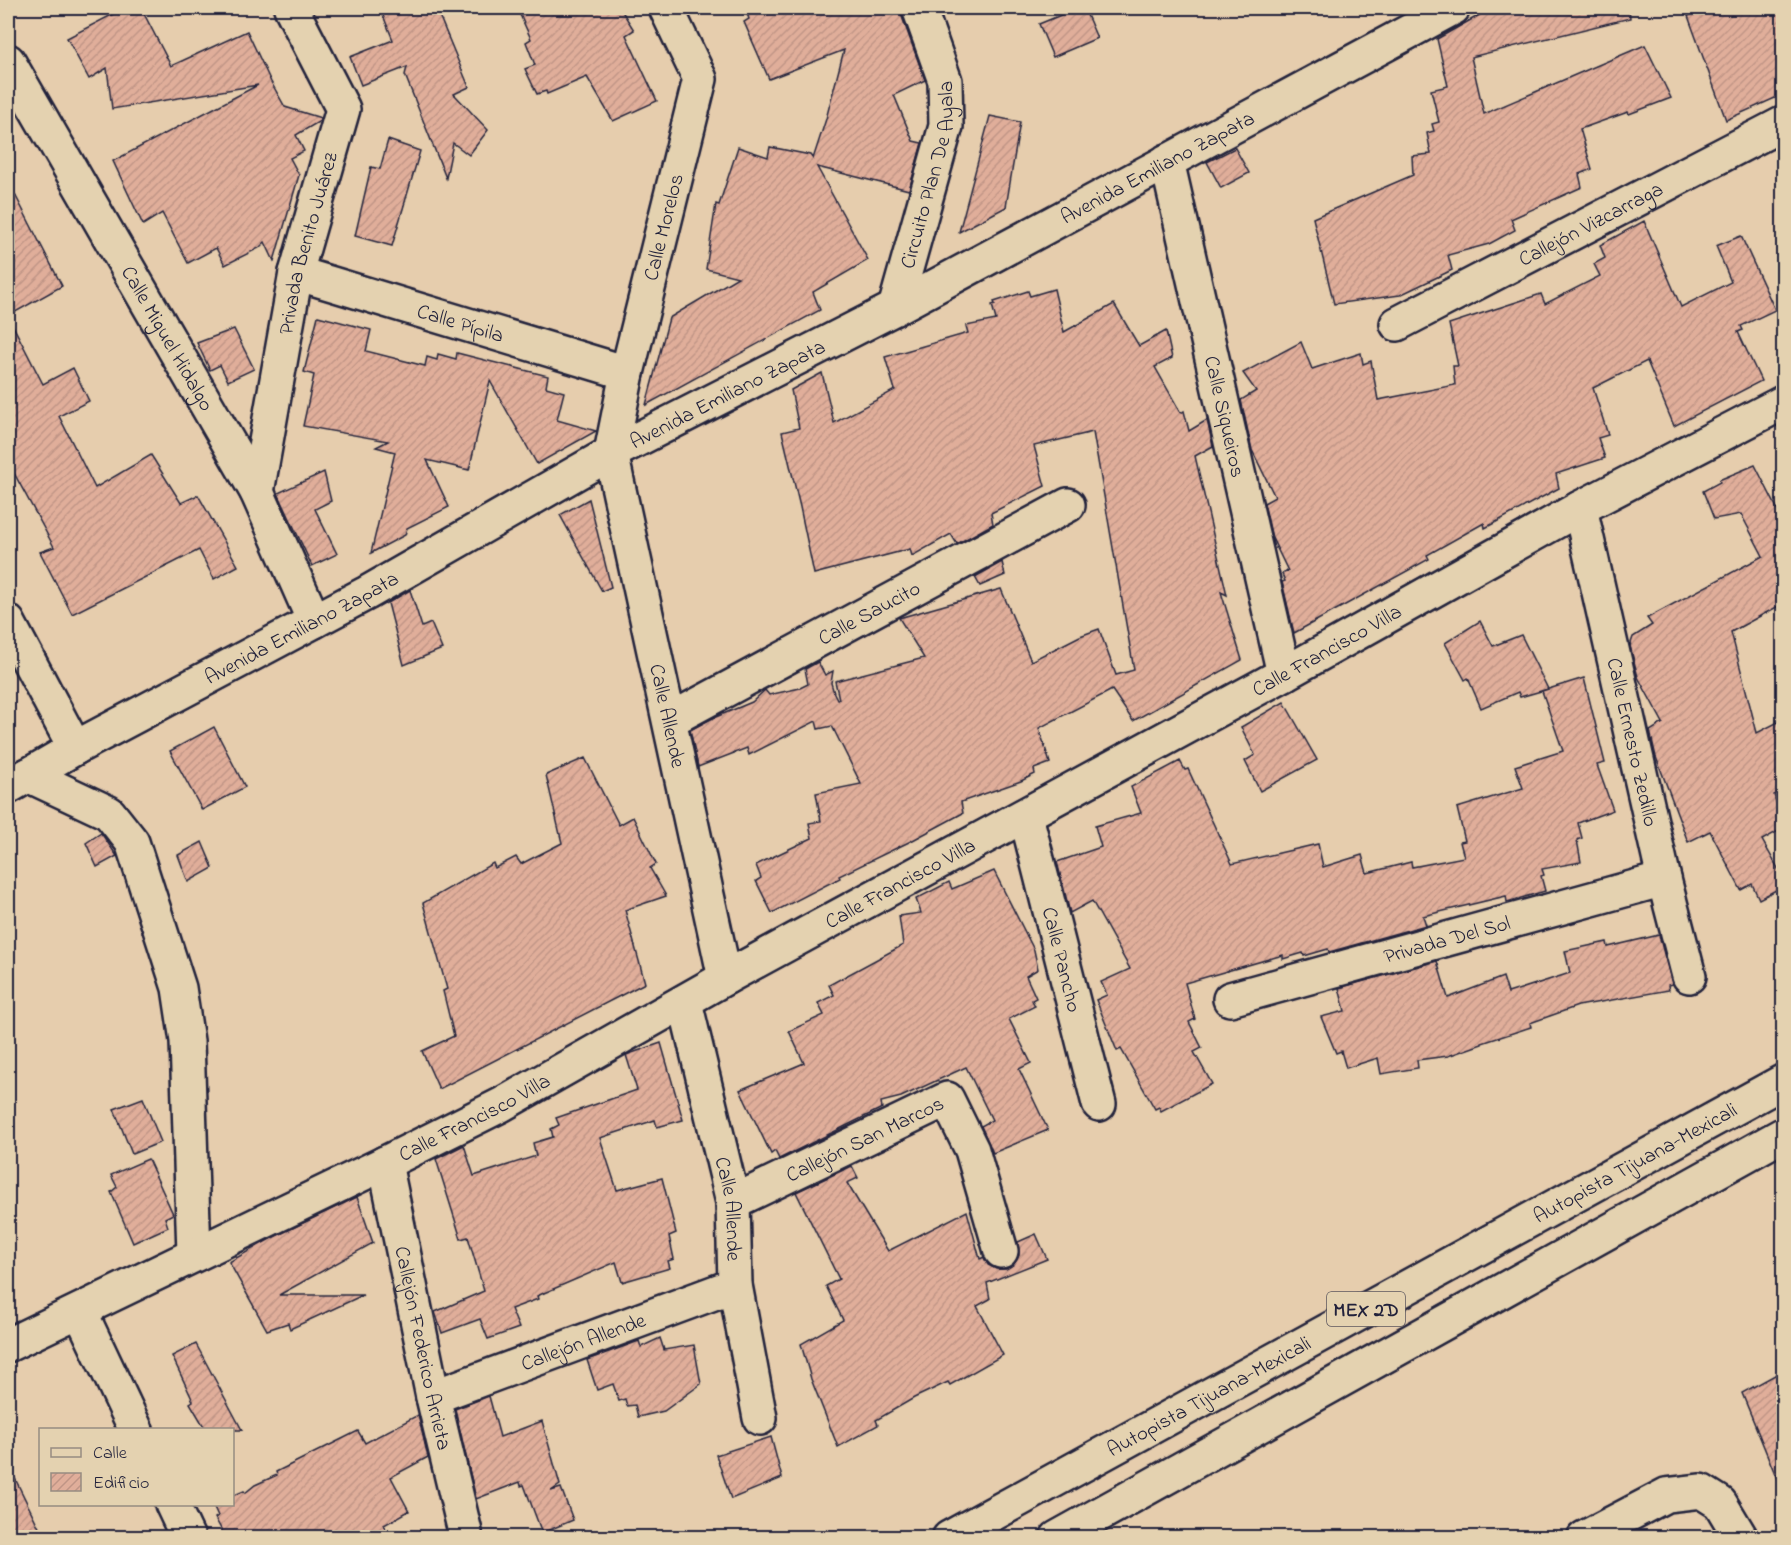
<svg xmlns="http://www.w3.org/2000/svg" width="1791" height="1545" font-family="'Indie Flower',sans-serif">
	<style>
		.building { fill: url(#building-hatch); stroke: #22223b; stroke-width: 1.5 }
		.lines { fill: none; stroke-linecap: round; stroke-linejoin: round }
		.minor-casing { stroke: #22223b; stroke-width: 38 }
		.highway-casing { stroke: #22223b; stroke-width: 38 }
		.minor { stroke: #e4d2b0; stroke-width: 33 }
		.highway { stroke: #e4d2b0; stroke-width: 33 }
		.labels { text-anchor: middle; stroke-width: 4.5; stroke-linejoin: round; paint-order: stroke }
		.shield { fill: #e4d2b0; stroke: #5c575e; stroke-width: 1.5 }
		.shield-label { font-size: 20px; font-weight: bold; fill: #22223b }
		.street-label { font-size: 21px; fill: #22223b; stroke: #e4d2b0 }
	</style>
	<defs>
		<pattern id="building-hatch" width="6" height="6" patternUnits="userSpaceOnUse" patternTransform="scale(1.5)"><rect width="6" height="6" fill="#e0ae9a"/><path d="M-1 1l2-2M0 6l6-6M5 7l2-2" fill="none" stroke="#c09586"/></pattern>
	</defs>
	<rect width="100%" height="100%" fill="#e6cdad"/>
	<filter id="ink" filterUnits="userSpaceOnUse"><feTurbulence type="fractalNoise" baseFrequency=".0167" numOctaves="2"/><feDisplacementMap in="SourceGraphic" scale="12" xChannelSelector="R" yChannelSelector="G"/><feConvolveMatrix kernelMatrix="1 2 1 2 8 2 1 2 1" color-interpolation-filters="sRGB"/></filter>
	<g filter="url(#ink)">
		<g class="building">
			<path d="M125,8h16l30,58 76,-35 24,51 14,25 36,11 -1,3 -24,14 8,16 -14,7 9,17 -25,86 -9,-19 -6,6 -34,17 -9,-17 -28,15 -26,-50 -19,12 -30,-64 145,-76 -146,24 -5,-41 -18,11 -22,-41z"/>
			<path d="M380,8h56l33,79 -15,7 34,36 -19,25 -16,-12 -7,35 -41,-103 2,-8 -46,18 -11,-28 43,-17z"/>
			<path d="M517,8h103l14,22 -8,5 31,66 -44,20 -26,-44 -40,17 -1,-3 -9,3 -12,-25 10,-4 -9,-23 5,-3z"/>
			<path d="M745,8h156v6l24,66 -31,15 19,46 9,2 -13,47 -92,-23 51,93 -55,32 7,18 -174,95 23,-87 69,-41 -32,-8 10,-65 3,1 19,-58 30,10 2,-10 40,8 3,4 13,-40 18,-69 -75,29 -25,-57 5,-3z"/>
			<path d="M1078,8h6l13,30 -44,19 -14,-33z"/>
			<path d="M1492,8h137l1,10 -159,39 13,57 161,-69 26,53 -42,16 -1,-2 -48,17 12,40 -13,5 3,13 -71,32 4,11 -26,14 -41,11 4,15 -52,25 -66,9 -21,-86 100,-43 -1,-19 19,-2 -4,-21 7,-2 -2,-7 7,-2 -8,-32 17,-4 -11,-47z"/>
			<path d="M1710,8h74v86l-58,26 -38,-104z"/>
			<path d="M990,116l30,6 -14,85 -47,25z"/>
			<path d="M388,140l32,11 -28,95 -37,-10 16,-69 9,2z"/>
			<path d="M1235,148l14,25 -28,15 -14,-26z"/>
			<path d="M8,181l54,105 -54,30 35,68 30,-16 16,33 -30,15 36,72 56,-33 30,48 17,-8 40,71 -24,13 -15,-29 -127,64 -32,-62 14,-5 -46,-85z"/>
			<path d="M1644,221l37,86 50,-25 -15,-36 25,-10 34,74 -34,16 2,4 -5,2 23,49 -87,45 -27,-65 -54,27 15,47 -10,3 7,20 -49,16 3,14 -74,40 -1,-5 -57,32 2,4 -135,74 -12,-51 3,-1 -3,-7 6,-3 -16,-33 -8,-35 11,-6 -23,-47 -11,-50 15,-9 -13,-18 58,-31 11,27 49,-16 2,11 8,-3 7,39 77,-15 -2,-19h5l-9,-42 92,-30 4,10 55,-28 -6,-12 11,-6 -5,-13z"/>
			<path d="M1054,289l10,43 50,-28 25,42 27,-15 6,27 -17,9 26,46 3,-2 5,20 18,-11 6,26 -18,10 32,139 -6,-3 21,68 -109,61 -21,-31 -73,38 11,35 -16,6 1,5 -14,7 -60,21 2,11 -52,28 -72,35 1,2 -68,35 -16,-32 5,-3 -5,-13 56,-27 -3,-15 12,-2 -5,-28 45,-9 -29,-58 -14,3 -2,-8 -67,34 -2,-7 -49,19 -8,-37 21,-11 41,-17 13,-12 4,5 31,-7 8,-4 -3,-15 13,-7 7,13 8,-4 -2,12 3,10 3,6h2l-4,-18 89,-23 -25,-40 102,-29 30,72 49,-25 19,-7 17,46 18,-5 -41,-238 -59,14 11,40 -54,27 2,11 -36,20 -6,-10 -39,22 -2,-7 -96,25 -14,-67 -18,-75 17,-4 -8,-38 31,-17 12,50 61,-33 -10,-33 83,-24 -2,-7 30,-6 -4,-15 3,-1 -1,-2 34,-11 2,5z"/>
			<path d="M318,316l53,14 -5,21 59,15 2,-9 10,3 1,-6 18,5 1,-6 91,23 -2,11 18,5 -7,28 39,11 -59,33 -47,-83 -21,89 -42,-10 22,47 -42,21 -2,7 -34,18 24,-101 -19,-5 12,-6 -85,-15 11,-51 -10,-3z"/>
			<path d="M234,329l20,40 -26,12 -8,-16 -10,5 -13,-27z"/>
			<path d="M1755,465l29,57v81l-53,29 26,101 27,-14v72l-10,4 10,33 -22,12 22,39v7l-25,13 -7,-15 -11,6 -31,-59 -22,11 -32,-85 -6,-26 13,-8 -25,-46 -8,-31 3,-9 19,-12 -5,-7 116,-62 -22,-42 -27,5 -11,-28 17,-9 -1,-2z"/>
			<path d="M324,472l7,29 -16,8 22,45 -25,12 -34,-73z"/>
			<path d="M589,499l22,88 -9,4 -42,-76z"/>
			<path d="M1002,562l3,13 -25,11 -5,-9z"/>
			<path d="M410,590l12,37 9,-4 11,26 -38,16 -16,-62z"/>
			<path d="M1480,621l13,25 28,-11 27,54 -28,8 -2,-5 -37,16 -13,-30 -3,2 -20,-37z"/>
			<path d="M1584,678l21,85 -8,2 16,45 -35,13 4,15 -5,2 4,22 -39,7 2,6 -3,1 4,15 -38,11 -1,-6 -83,20 3,9 -97,27 -1,-3 -24,7 -1,-3 -20,6v-4l-98,28 10,36 -6,3 13,26 -8,4 18,32 -51,27 -2,-4 -4,2 -34,-60 -4,2 -21,-51 11,-5 -6,-13 29,-13 -38,-68 -22,12 -13,-51 44,-15 -6,-21 46,-13 -10,-26 49,-26 5,9 3,-1 44,95 86,-20 5,23 39,-12 5,18 44,-11 1,5 52,-10 -4,-15 5,-1 -8,-33 66,-20 -8,-22 48,-15 -21,-60z"/>
			<path d="M1284,702l33,58 -57,31 -15,-30 10,-6 -14,-28z"/>
			<path d="M214,727l31,60 -43,23 -32,-59z"/>
			<path d="M585,758l34,67 14,-8 23,47 -6,4 16,28 -41,14 20,73 -206,106 -17,-38 32,-15 -11,-45 4,-2 -24,-86 70,-40 2,5 21,-11 5,7 41,-21 -16,-68z"/>
			<path d="M101,833l16,23 -20,11 -11,-24z"/>
			<path d="M202,842l11,26 -25,14 -10,-27z"/>
			<path d="M994,871l40,79 4,19 -12,7 10,22 -4,2 3,6 -26,13 22,44 -12,6 29,61 -55,23 -12,-27 11,-6 -26,-53 -65,30 -20,5 1,6 -103,51 -4,-8 -4,3 -31,-64 64,-27 -15,-32 35,-16 -6,-12 16,-8 -5,-10 74,-40 -4,-29 22,-3 -5,-14 33,-17 3,7z"/>
			<path d="M1659,935l13,49 -4,1 1,5 -91,16 -48,17 1,4 -49,16v1l-34,12 -31,4 1,8 -37,6 -3,-16 -32,10 -5,-17 -5,2 -15,-36 24,-6 -6,-23 98,-27 11,37 55,-21 5,16 62,-20 -5,-22 42,-9 1,5z"/>
			<path d="M661,1043l22,77 -26,7 -2,-7 -55,18 17,52 45,-12 14,55 -7,3 5,23 -6,2 2,7 -48,14 -6,-20 -79,34 1,3 -27,10 8,19 -31,11 -8,-20 -38,14 -7,-21 49,-21 -16,-54 -7,2 -25,-80 28,-14 10,31 62,-20 -3,-13 20,-6 -2,-8 8,-4 -3,-7 81,-28 -11,-35z"/>
			<path d="M143,1098l18,44 -29,12 -18,-45z"/>
			<path d="M148,1159l25,55 -8,4 3,9 -35,16 -22,-51 6,-5 -6,-12z"/>
			<path d="M852,1166l6,12 -11,5 41,68 79,-40 13,48 4,-2 4,8 8,4h10l8,-5 5,-9 -1,-13 18,-8 11,25 -60,24 3,16 -13,7 26,49 -53,30 -2,-3 -34,16 -38,22 2,5 -40,22 -27,-68 -10,-35 42,-24 -17,-34 13,-7 -43,-87z"/>
			<path d="M357,1197l16,46 -94,52h84l-73,34 -2,-6 -21,7 -38,-68 43,-24z"/>
			<path d="M660,1338l4,12 30,-5 7,39 -37,27 -26,6 -3,-12 -8,1 -2,-7 -6,2 -6,-17 -16,6 -10,-30 52,-19 2,6z"/>
			<path d="M196,1344l46,86h-36l-16,-27 3,-2 -21,-45z"/>
			<path d="M1784,1370v121h-2l-40,-98z"/>
			<path d="M489,1396l11,41 42,-16 18,64 -9,6 10,-3 12,32 -31,13 -18,-48 -3,1 -1,-4 -44,17 -21,-90z"/>
			<path d="M418,1415l10,42 -37,20 18,34 -25,14 6,13h-164l-11,-20 3,-2 -5,-11 19,-1v-8l12,-5 1,2 10,-8 22,-10 -1,-3 82,-41 7,12z"/>
			<path d="M771,1437l11,41 -51,21 -15,-44z"/>
			<path d="M8,1464l36,74h-36z"/>
		</g>
		<g class="lines">
			<g class="minor-casing">
				<g id="minor">
					<path id="s1" d="M666,8l34,71 -73,294 -16,80 114,525"/>
					<path id="s2" d="M8,61l249,431 57,129"/>
					<path id="s3" d="M1167,161l117,513"/>
					<path id="s4" d="M296,273l331,100"/>
					<path id="s5" d="M895,308l51,-182 -1,-45 -26,-73"/>
					<path id="s6" d="M1397,324l387,-201"/>
					<path id="s7" d="M257,492l39,-219 47,-164 -52,-101"/>
					<path id="s8" d="M1580,508l84,371 25,97"/>
					<path d="M8,622l67,126"/>
					<path id="s9" d="M670,720l398,-215"/>
					<path d="M28,775l81,38 23,29 47,146 8,53 7,213"/>
					<path id="s10" d="M8,787l67,-39 292,-155 244,-140 284,-145 558,-300"/>
					<path id="s11" d="M1026,816l73,288"/>
					<path id="s12" d="M1230,999l434,-120"/>
					<path id="s13" d="M685,1002l48,200 2,83 25,133"/>
					<path id="s14" d="M385,1163l48,234 32,135"/>
					<path id="s15" d="M733,1202l214,-103 25,51 29,101"/>
					<path d="M80,1311l56,119"/>
					<path id="s16" d="M8,1345l377,-182 116,-58 224,-127 559,-304 296,-166 204,-106"/>
					<path id="s17" d="M433,1397l302,-112"/>
					<path d="M172,1504l16,34"/>
					<path d="M1584,1538l82,-43 35,-4 19,12 21,35"/>
				</g>
			</g>
			<g class="highway-casing">
				<g id="highway">
					<path id="s18" d="M949,1538l835,-457"/>
					<path d="M1057,1538l727,-404"/>
				</g>
			</g>
			<use href="#minor" class="minor"/>
			<use href="#highway" class="highway"/>
		</g>
	</g>
	<g class="labels">
		<rect class="shield" x="1327" y="1292" width="78" height="34" rx="4.5"/>
		<g class="shield-label">
			<text x="1366" y="1316">MEX 2D</text>
		</g>
		<g class="street-label">
			<text dy="7" stroke="none"><textPath href="#s10" startOffset="1306">Avenida Emiliano Zapata</textPath></text>
			<text dy="7" stroke="none"><textPath href="#s5" startOffset="138">Circuito Plan De Ayala</textPath></text>
			<text dy="7" stroke="none"><textPath href="#s6" startOffset="218">Callejón Vizcarraga</textPath></text>
			<text transform="translate(663 227) rotate(-76)" y="7">Calle Morelos</text>
			<text dy="7" stroke="none"><textPath href="#s7" startOffset="254">Privada Benito Juárez</textPath></text>
			<text dy="7" stroke="none"><textPath href="#s4" startOffset="172">Calle Pípila</textPath></text>
			<text dy="7" stroke="none"><textPath href="#s2" startOffset="320">Calle Miguel Hidalgo</textPath></text>
			<text dy="7" stroke="none"><textPath href="#s10" startOffset="820">Avenida Emiliano Zapata</textPath></text>
			<text dy="7" stroke="none"><textPath href="#s3" startOffset="262">Calle Siqueiros</textPath></text>
			<text dy="7" stroke="none"><textPath href="#s9" startOffset="226">Calle Saucito</textPath></text>
			<text dy="7" stroke="none"><textPath href="#s10" startOffset="334">Avenida Emiliano Zapata</textPath></text>
			<text dy="7" stroke="none"><textPath href="#s16" startOffset="1491">Calle Francisco Villa</textPath></text>
			<text dy="7" stroke="none"><textPath href="#s1" startOffset="732">Calle Allende</textPath></text>
			<text dy="7" stroke="none"><textPath href="#s8" startOffset="240">Calle Ernesto Zedillo</textPath></text>
			<text dy="7" stroke="none"><textPath href="#s16" startOffset="1005">Calle Francisco Villa</textPath></text>
			<text dy="7" stroke="none"><textPath href="#s12" startOffset="225">Privada Del Sol</textPath></text>
			<text dy="7" stroke="none"><textPath href="#s11" startOffset="148">Calle Pancho</textPath></text>
			<text dy="7" stroke="none"><textPath href="#s16" startOffset="519">Calle Francisco Villa</textPath></text>
			<text dy="7" stroke="none"><textPath href="#s15" startOffset="146">Callejón San Marcos</textPath></text>
			<text dy="7" stroke="none"><textPath href="#s18" startOffset="782">Autopista Tijuana-Mexicali</textPath></text>
			<text dy="7" stroke="none"><textPath href="#s13" startOffset="212">Calle Allende</textPath></text>
			<text dy="7" stroke="none"><textPath href="#s17" startOffset="160">Callejón Allende</textPath></text>
			<text dy="7" stroke="none"><textPath href="#s14" startOffset="189">Callejón Federico Arrieta</textPath></text>
			<text dy="7" stroke="none"><textPath href="#s18" startOffset="296">Autopista Tijuana-Mexicali</textPath></text>
		</g>
	</g>
	<rect width="1791" height="1545" fill="none" stroke="#e4d2b0" stroke-width="30"/>
	<rect x="15" y="15" width="1761" height="1515" fill="none" stroke="#22223b" stroke-width="2" filter="url(#ink)"/>
	<rect x="39" y="1428" width="195" height="78" fill="#e4d2b0" stroke="#968c81" stroke-width="1.5"/>
	<rect x="51" y="1448" width="30" height="9" fill="#e4d2b0" stroke="#968c81" stroke-width="1.5"/>
	<text x="93" y="1458" font-size="18" fill="#22223b">Calle</text>
	<rect x="51" y="1473" width="30" height="18" fill="url(#building-hatch)" stroke="#968c81" stroke-width="1.5"/>
	<text x="93" y="1488" font-size="18" fill="#22223b">Edificio</text>
</svg>
